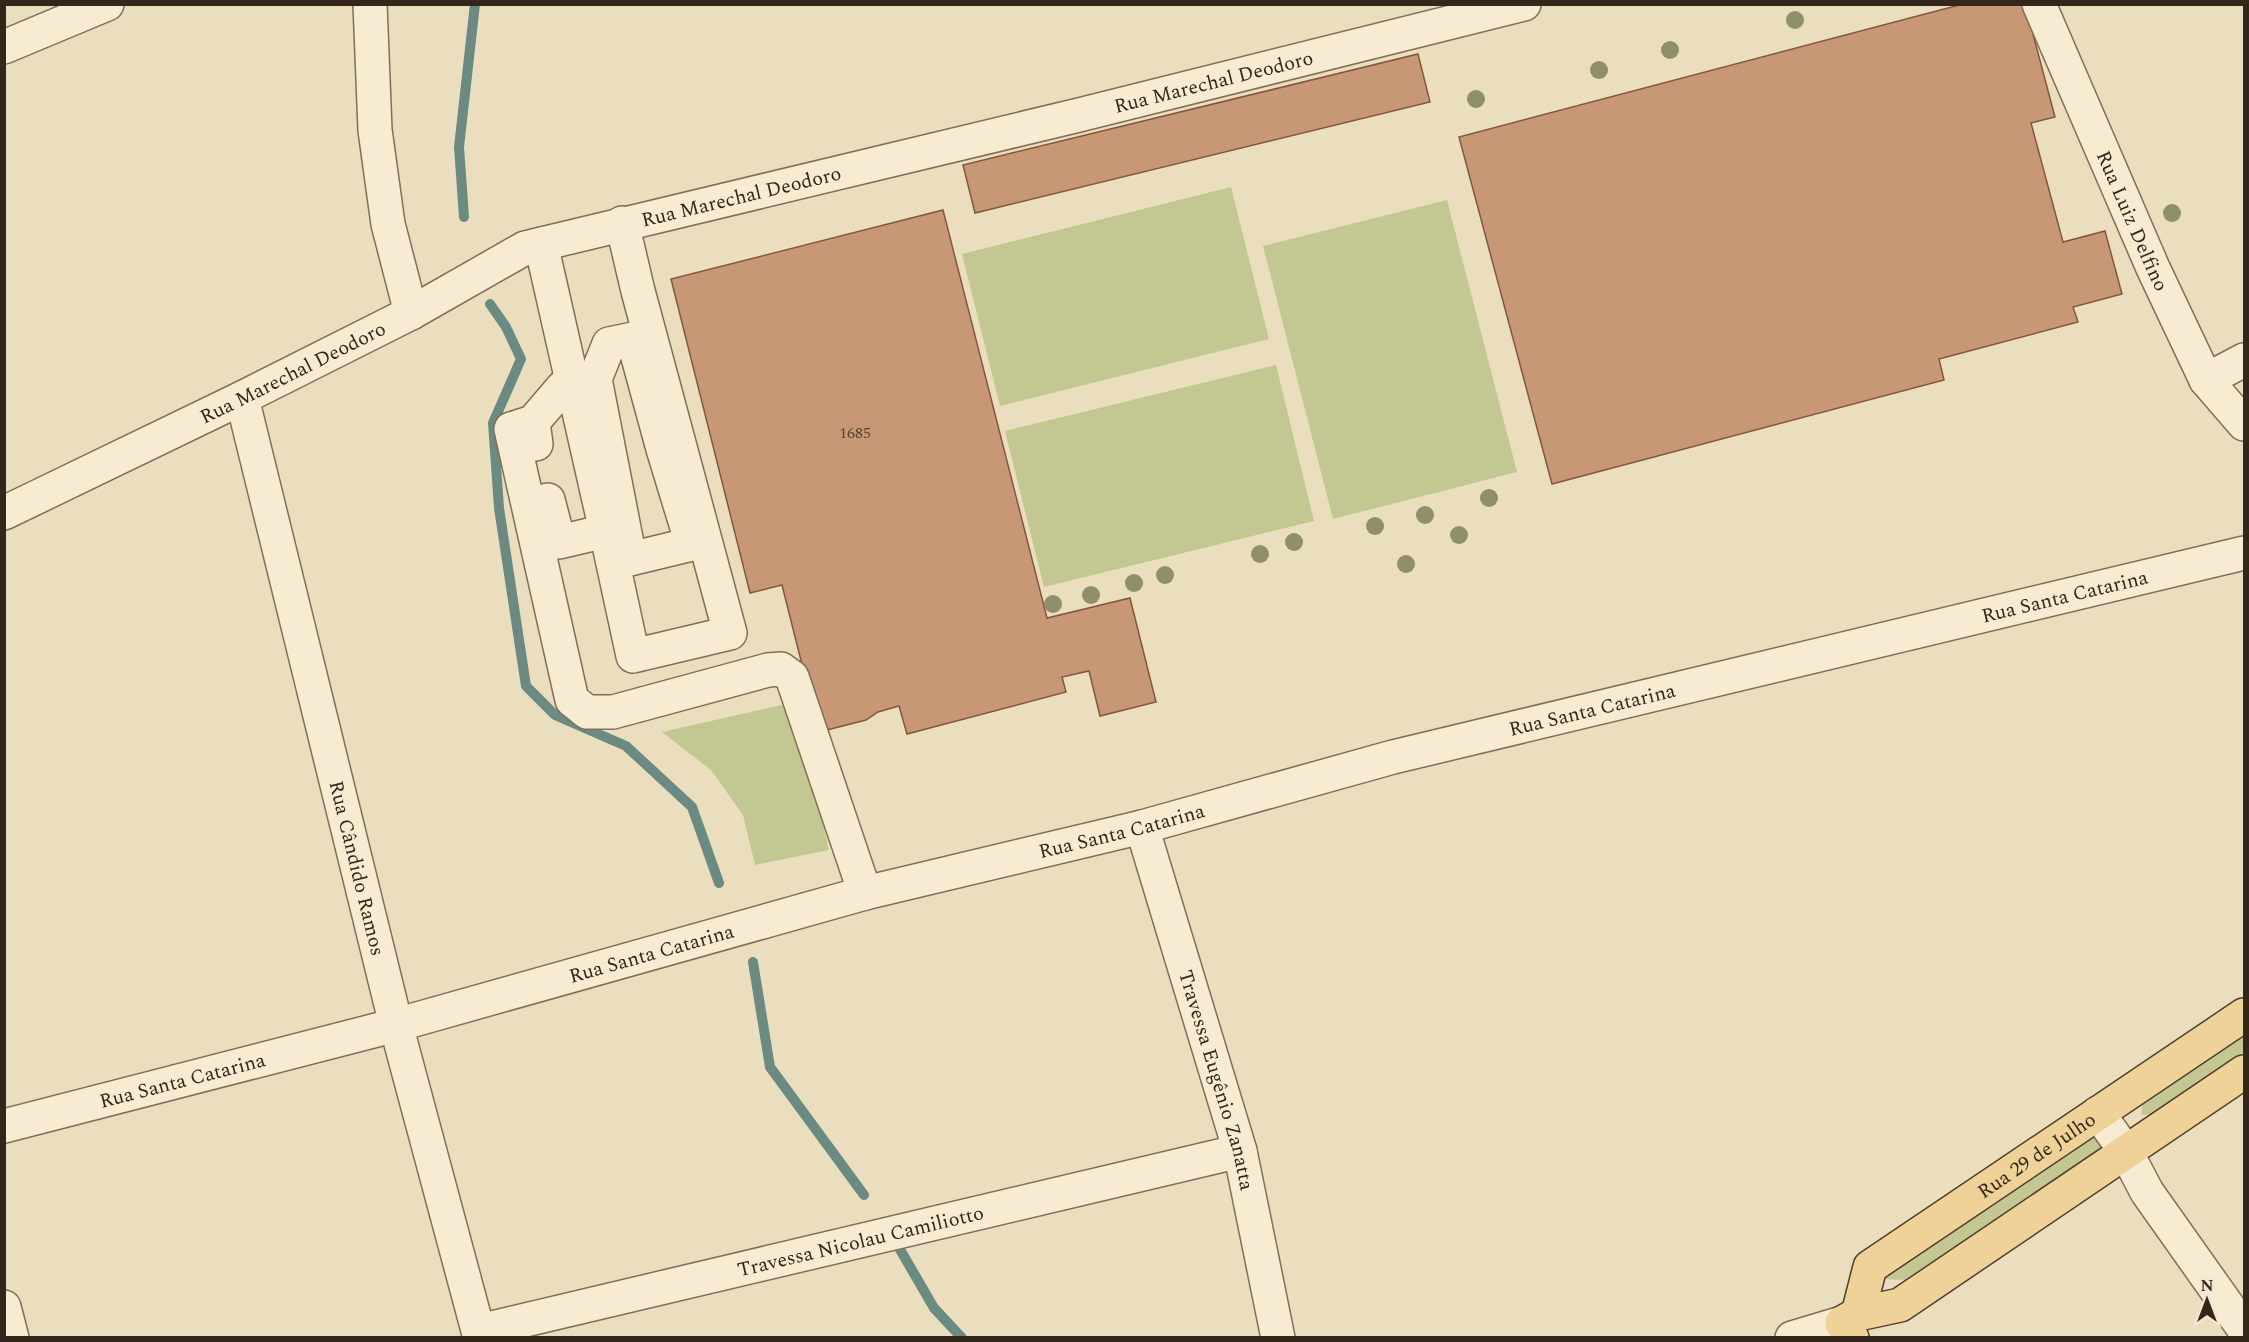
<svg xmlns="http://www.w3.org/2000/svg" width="2249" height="1342" font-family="Spectral,serif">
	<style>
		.green { fill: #c3c893 }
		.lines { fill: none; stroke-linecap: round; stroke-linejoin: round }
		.stream { stroke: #6a8a82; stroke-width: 10 }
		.building { fill: #c89776; stroke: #81583f; stroke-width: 1.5 }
		.minor-casing { stroke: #836e58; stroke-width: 36 }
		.major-casing { stroke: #503d2c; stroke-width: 36 }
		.minor { stroke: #f7ebd1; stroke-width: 33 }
		.major { stroke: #eed297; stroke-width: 33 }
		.tree { fill: #8f8f69 }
		.labels { text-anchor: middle; stroke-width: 5; stroke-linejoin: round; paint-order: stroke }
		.number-label { font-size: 16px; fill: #584332 }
		.street-label { font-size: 20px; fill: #33271c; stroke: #f3e8ce }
	</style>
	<rect width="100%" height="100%" fill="#ebdebe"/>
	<g class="green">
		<path d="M1231,187l38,152 -269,67 -38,-152z"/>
		<path d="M1447,200l70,272 -184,47 -70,-273z"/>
		<path d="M1276,365l38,156 -270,66 -39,-156z"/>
		<path d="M795,702l34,148 -74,15 -12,-50 -32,-45 -49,-38z"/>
		<path d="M2244,1024v37l-83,53 -20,1 4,-25z"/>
		<path d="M2085,1128l25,4 -6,21 -197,127 -25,-1z"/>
	</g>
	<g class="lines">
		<g class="stream">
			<path d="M464,217l-5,-70 16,-143"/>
			<path d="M490,304l16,23 15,32 -28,64 6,85 27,178 29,29 71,31 66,61 27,76"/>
			<path d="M753,962l17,105 94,128"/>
			<path d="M898,1246l36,62 28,30"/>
		</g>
	</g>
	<g class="building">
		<path d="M1963,4h62l30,113 -24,6 32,119 42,-11 17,63 -49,13 5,15 -139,37 5,21 -392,104 -93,-347z"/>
		<path d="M1418,54l12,48 -455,111 -12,-48z"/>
		<path d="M943,210l104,408 83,-20 26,104 -56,14 -11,-45 -27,6 4,15 -159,42 -8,-28 -21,6 -12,8 -47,12 -37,-147 -32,8 -79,-314z"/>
	</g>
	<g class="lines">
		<g class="minor-casing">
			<g id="minor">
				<path d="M370,4l5,126 13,94 23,89"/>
				<path id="s1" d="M2039,4l114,264 53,112 38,44"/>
				<path d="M4,47l103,-43"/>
				<path d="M541,244l65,287 -47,11 -11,-42"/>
				<path d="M633,339l30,110 29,95 -62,15 -35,-180 14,-35z"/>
				<path d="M2206,380l38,-20"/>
				<path id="s2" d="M242,398l154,627 84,313"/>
				<path d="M533,422l-22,7 61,271 15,12h26l155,-42 13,-1 11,8 73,216"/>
				<path d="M536,444l-3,-22 30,-35 32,-8"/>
				<path id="s3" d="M4,513l238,-115 169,-85 114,-65 554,-133 445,-111"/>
				<path d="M606,531l27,125 97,-23 -92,-342 -16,-68"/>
				<path id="s4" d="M1142,827l98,324 38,187"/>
				<path d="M2098,1113l28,39 21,40 97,137"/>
				<path id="s5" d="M4,1126l392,-101 469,-132 277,-66 251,-70 851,-204"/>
				<path d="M4,1307l8,31"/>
				<path id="s6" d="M479,1331l761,-180"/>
				<path d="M1792,1338l50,-15"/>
			</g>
		</g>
		<g class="major-casing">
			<g id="major">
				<path id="s7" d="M1858,1314l12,-47 374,-252"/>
				<path d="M1852,1338l-10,-15 16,-9 42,-9 344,-233"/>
			</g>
		</g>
		<use href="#minor" class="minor"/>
		<use href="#major" class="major"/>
	</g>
	<g class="tree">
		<circle cx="1795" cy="20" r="9"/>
		<circle cx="1670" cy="50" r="9"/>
		<circle cx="1599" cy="70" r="9"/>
		<circle cx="1476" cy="99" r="9"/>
		<circle cx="2172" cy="213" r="9"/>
		<circle cx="1489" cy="498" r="9"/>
		<circle cx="1425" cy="515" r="9"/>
		<circle cx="1375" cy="526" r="9"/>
		<circle cx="1459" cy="535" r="9"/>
		<circle cx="1294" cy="542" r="9"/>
		<circle cx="1260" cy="554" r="9"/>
		<circle cx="1406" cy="564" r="9"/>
		<circle cx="1165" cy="575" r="9"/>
		<circle cx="1134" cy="583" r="9"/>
		<circle cx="1091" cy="595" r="9"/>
		<circle cx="1053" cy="604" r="9"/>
	</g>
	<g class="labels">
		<g class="number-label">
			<text x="855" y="438">1685</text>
		</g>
		<g class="street-label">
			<text dy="7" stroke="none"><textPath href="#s3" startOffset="1293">Rua Marechal Deodoro</textPath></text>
			<text dy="7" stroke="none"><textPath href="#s3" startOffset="807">Rua Marechal Deodoro</textPath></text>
			<text dy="7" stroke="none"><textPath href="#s1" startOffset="236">Rua Luiz Delfino</textPath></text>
			<text dy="7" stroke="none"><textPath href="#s3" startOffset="321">Rua Marechal Deodoro</textPath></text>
			<text dy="7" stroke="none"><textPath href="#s5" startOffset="2128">Rua Santa Catarina</textPath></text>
			<text dy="7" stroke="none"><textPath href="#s5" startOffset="1642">Rua Santa Catarina</textPath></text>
			<text dy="7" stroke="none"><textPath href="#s5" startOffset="1156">Rua Santa Catarina</textPath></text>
			<text dy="7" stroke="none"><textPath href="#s2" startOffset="484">Rua Cândido Ramos</textPath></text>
			<text dy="7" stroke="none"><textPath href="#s5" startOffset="670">Rua Santa Catarina</textPath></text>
			<text dy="7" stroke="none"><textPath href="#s5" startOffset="184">Rua Santa Catarina</textPath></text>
			<text dy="7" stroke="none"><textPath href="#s4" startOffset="264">Travessa Eugênio Zanatta</textPath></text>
			<text dy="7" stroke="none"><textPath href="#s7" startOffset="249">Rua 29 de Julho</textPath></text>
			<text dy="7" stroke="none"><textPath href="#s6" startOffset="392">Travessa Nicolau Camiliotto</textPath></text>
		</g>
	</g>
	<rect width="2249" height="1342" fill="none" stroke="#33271c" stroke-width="12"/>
	<g transform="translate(2207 1300)" stroke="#f3e8ce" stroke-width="4.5" paint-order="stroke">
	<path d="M0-4.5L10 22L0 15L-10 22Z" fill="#33271c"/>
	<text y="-9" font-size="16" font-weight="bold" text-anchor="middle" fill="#33271c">N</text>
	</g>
</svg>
